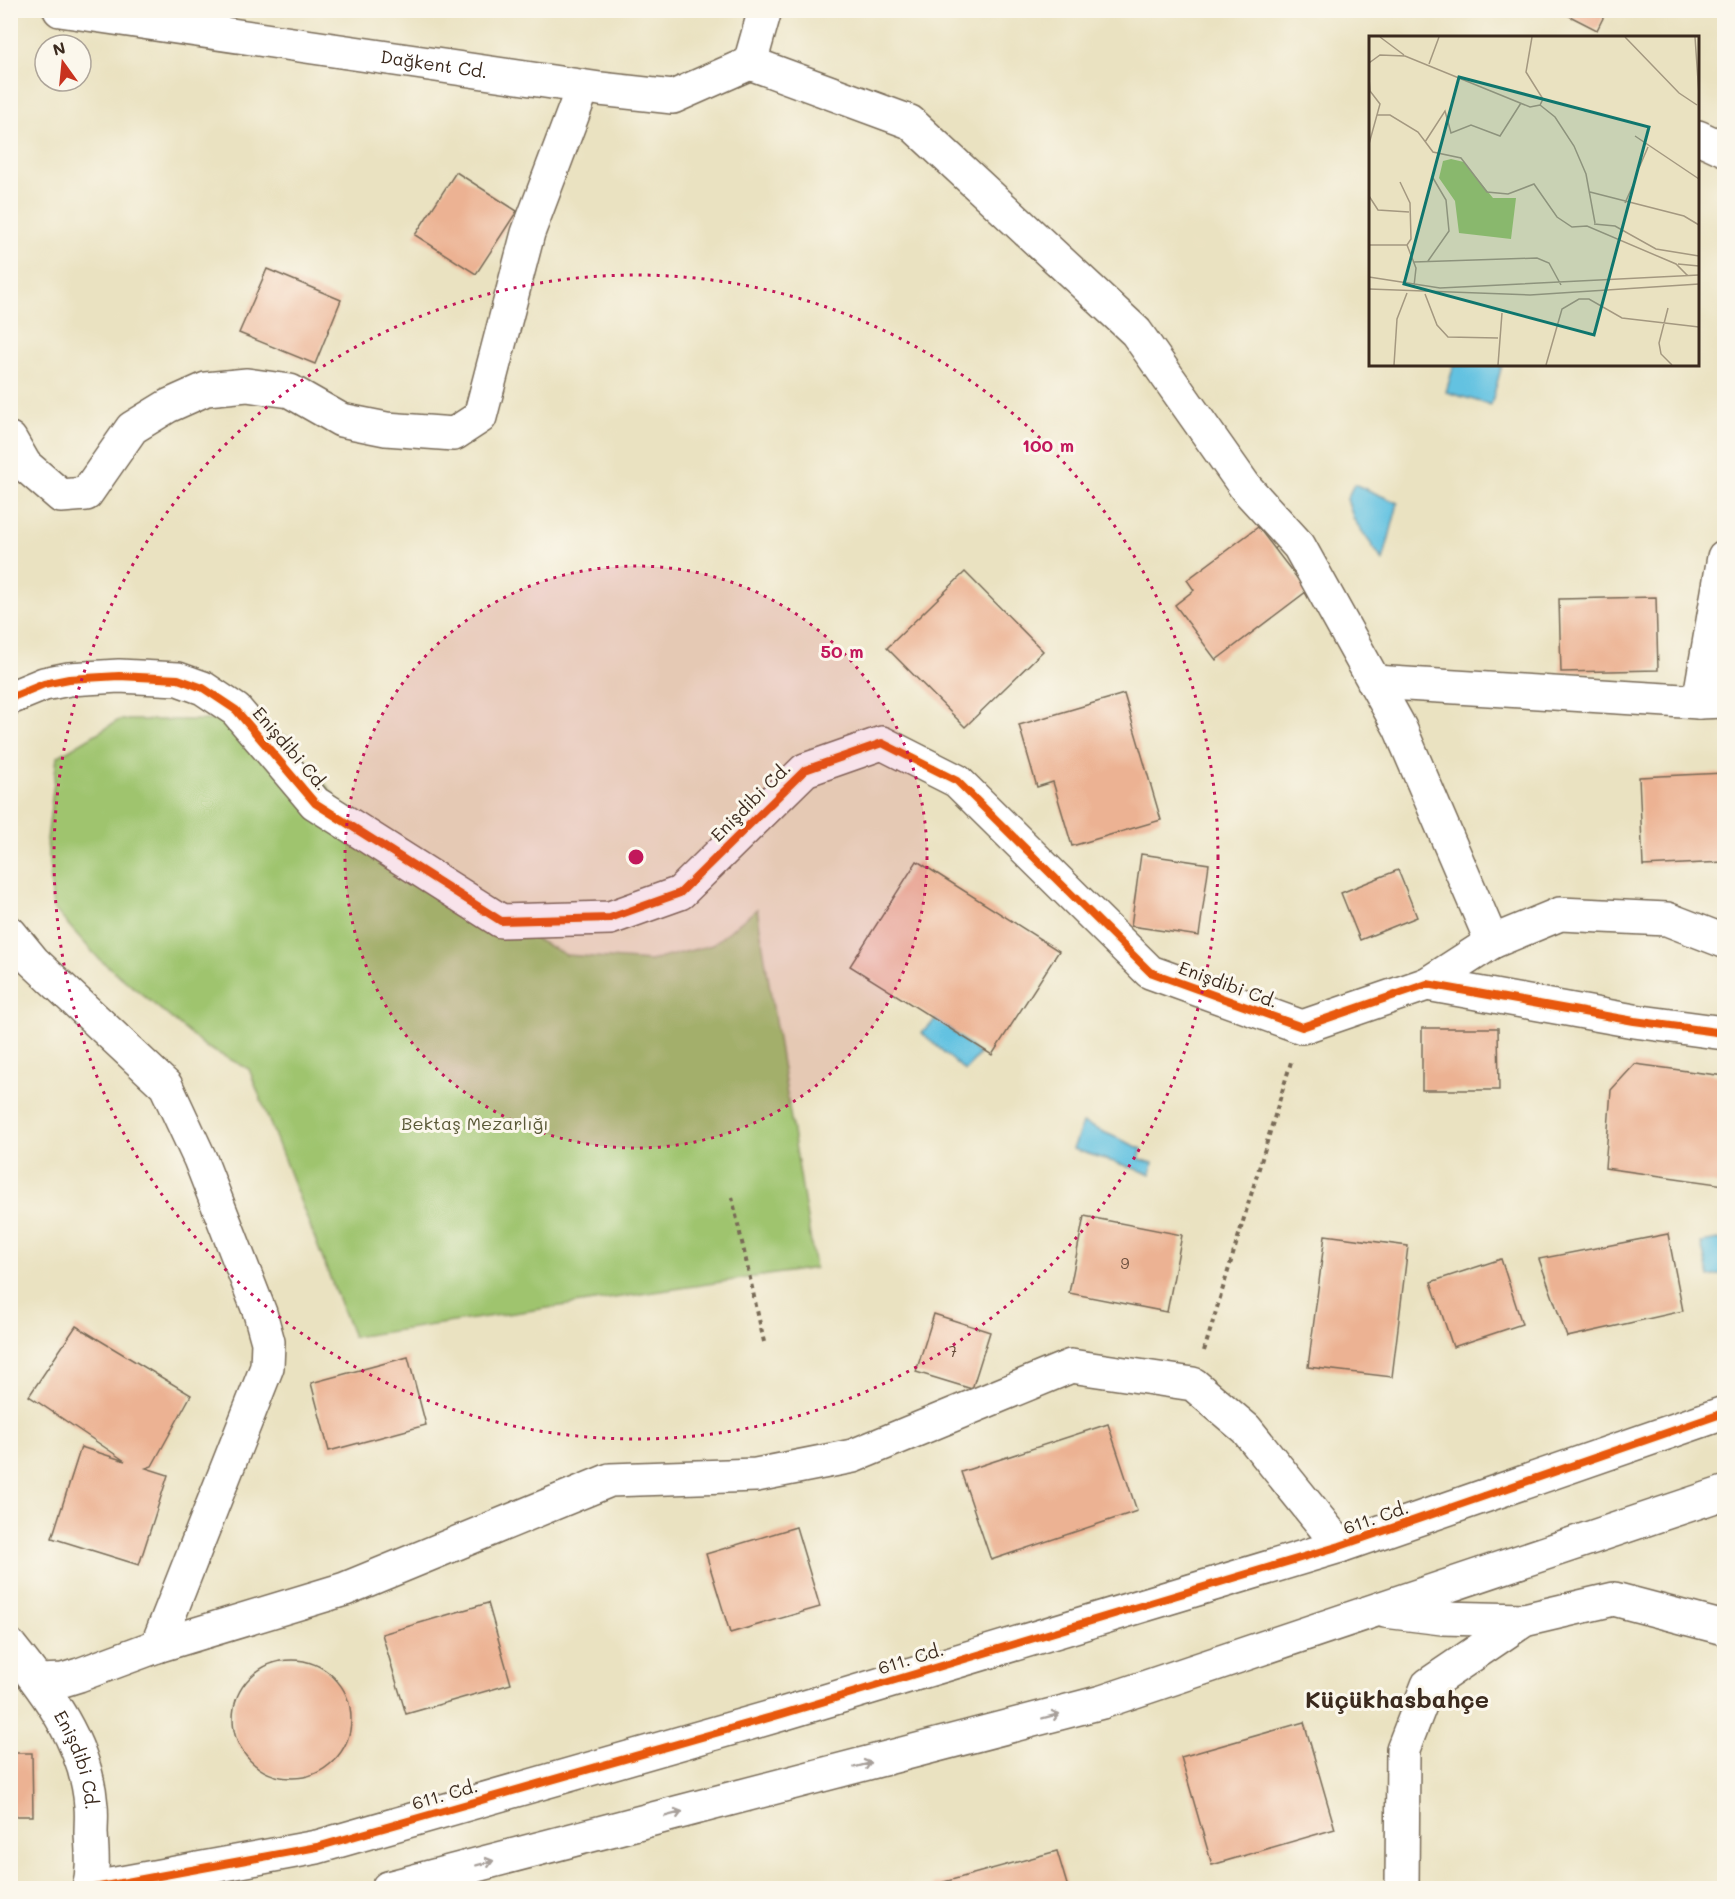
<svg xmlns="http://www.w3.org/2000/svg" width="1735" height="1899" font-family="Mali,sans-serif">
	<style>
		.green { fill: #9fc46e; stroke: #6d7746; stroke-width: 1.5 }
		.water { fill: #63c2e1; stroke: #4f7680; stroke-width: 1.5 }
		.building { fill: #ecb293 }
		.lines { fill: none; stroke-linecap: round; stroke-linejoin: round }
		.street-casing { stroke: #786a57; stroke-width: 36 }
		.path { stroke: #786a57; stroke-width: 4; stroke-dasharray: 4.5 4.5; stroke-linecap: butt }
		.street { stroke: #fff; stroke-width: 33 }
		.cycleway-casing { stroke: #fbf7ec; stroke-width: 11 }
		.cycleway { stroke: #e8590c; stroke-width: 8 }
		.oneway { stroke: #a79f9a }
		.ring { fill: none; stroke: #c2185b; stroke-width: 3; stroke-dasharray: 3 6 }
		.labels { text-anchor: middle; stroke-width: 6; stroke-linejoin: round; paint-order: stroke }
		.number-label { font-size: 15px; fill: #674c3b }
		.street-label { font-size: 18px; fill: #3b2a1e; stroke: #fbf7ec }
		.park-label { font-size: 18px; fill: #595836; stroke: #fbf7ec }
		.district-label { font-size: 24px; font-weight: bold; fill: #3b2a1e; stroke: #fbf7ec }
		.inset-road { fill: none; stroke: #a49880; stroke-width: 1.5 }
		.view { fill: #0f766e; fill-opacity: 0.15; stroke: #0f766e; stroke-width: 3 }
		.inset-edge { fill: none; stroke: #3b2a1e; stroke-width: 3 }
		.centre { fill: #c2185b; stroke: #fbf7ec; stroke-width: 3 }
		.ring-label { font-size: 18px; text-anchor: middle; font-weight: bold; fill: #c2185b; stroke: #fbf7ec; stroke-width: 6; stroke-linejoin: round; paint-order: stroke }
	</style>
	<rect width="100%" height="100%" fill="#fbf7ec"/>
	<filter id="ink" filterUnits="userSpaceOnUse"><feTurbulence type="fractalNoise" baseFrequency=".0167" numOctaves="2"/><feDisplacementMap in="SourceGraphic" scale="12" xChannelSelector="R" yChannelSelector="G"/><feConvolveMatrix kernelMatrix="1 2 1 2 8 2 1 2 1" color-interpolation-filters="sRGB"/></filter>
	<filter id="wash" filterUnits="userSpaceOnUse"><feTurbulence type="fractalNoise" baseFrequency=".008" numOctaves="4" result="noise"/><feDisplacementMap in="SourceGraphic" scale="24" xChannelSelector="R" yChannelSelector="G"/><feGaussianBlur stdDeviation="1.35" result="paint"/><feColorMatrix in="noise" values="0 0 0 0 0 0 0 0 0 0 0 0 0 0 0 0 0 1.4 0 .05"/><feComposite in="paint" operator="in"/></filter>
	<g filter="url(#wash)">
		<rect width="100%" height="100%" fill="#eae2c1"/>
		<path class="green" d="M119,720h113l55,17 82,101 45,37 152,80 84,6 62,-16 45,-36 58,359 -462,69 -104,-268 -43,-22 -107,-88 -46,-51 -6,-68 10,-83z"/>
		<g class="water">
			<path d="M1454,365h48l-11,40 -45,-13z"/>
			<path d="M1354,484l44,19 -15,58 -29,-41 -7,-21z"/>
			<path d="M937,1018l42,36 -14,17 -43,-38z"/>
			<path d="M1083,1123l59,26 -3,10 14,4 -2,11 -78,-25z"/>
			<path d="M1724,1239v35l-15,3 -8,-34z"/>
		</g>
		<g id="blocks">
			<g class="building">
				<path d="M1558,10h49l-10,20z"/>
				<path d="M456,172l61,39 -41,63 -61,-39z"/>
				<path d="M267,269l74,31 -26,64 -76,-31z"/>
				<path d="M1258,527l49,64 -91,69 -41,-55 19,-15 -7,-10z"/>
				<path d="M965,572l78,79 -78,76 -78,-79z"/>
				<path d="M1656,597l2,73 -97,2 -2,-73z"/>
				<path d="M1124,694l37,126 -89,26 -19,-64 -16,5 -18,-62z"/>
				<path d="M1724,773v89l-81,4 -4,-89z"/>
				<path d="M1141,854l68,10 -10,72 -68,-10z"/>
				<path d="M917,861l142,90 -67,104 -142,-89z"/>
				<path d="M1398,870l19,47 -57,23 -19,-47z"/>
				<path d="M1422,1028h76l1,62h-77z"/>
				<path d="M1635,1064l89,12v109l-119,-17 6,-78z"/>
				<path d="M1084,1216l98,19 -15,77 -98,-19z"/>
				<path d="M1668,1234l15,77 -116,26 -28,-78z"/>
				<path d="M1325,1235l83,11 -16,131 -84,-10z"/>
				<path d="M1501,1259l21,65 -69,23 -22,-65z"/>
				<path d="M934,1314l56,18 -18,57 -56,-17z"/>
				<path d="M76,1326l115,69 -39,71 -6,2 22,7 -29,90 -87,-27 29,-91 44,14 -96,-65z"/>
				<path d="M408,1357l18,68 -97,26 -18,-68z"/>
				<path d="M1108,1424l29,87 -146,49 -30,-88z"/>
				<path d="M796,1527l24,80 -90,26 -24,-79z"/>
				<path d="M488,1603l23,81 -105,30 -24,-80z"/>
				<circle cx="292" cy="1719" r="59"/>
				<path d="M1304,1722l31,107 -123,36 -31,-108z"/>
				<path d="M10,1753h22l1,63h-23z"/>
				<path d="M1057,1851l11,37h-134l-1,-3z"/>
			</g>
		</g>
	</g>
	<g filter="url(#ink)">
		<use href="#blocks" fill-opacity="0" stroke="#786a57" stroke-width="1.5"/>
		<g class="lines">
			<g class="street-casing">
				<g id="street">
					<path id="s1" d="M60,10l540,79 73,8 77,-34 15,-53"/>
					<path d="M750,63l160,59 226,210 110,156 53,58 101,182 92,214"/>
					<path d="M1698,137l26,12"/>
					<path d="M10,439l15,26 36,31 25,-2 46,-66 36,-22 38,-17 41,-4 43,6 51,29 45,9 68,5 26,-17 48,-184 55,-146"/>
					<path d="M1374,682l325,20 25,-1"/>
					<path d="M10,698l34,-14 25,-5 50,-3 59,3 25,9 33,22 79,93 186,118 109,-3 70,-25 125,-123 77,-27 75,38 193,191 152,55 125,-43 207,37 90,12"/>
					<path d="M1699,702l25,-145"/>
					<path d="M10,933l23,28 133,125 34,73 60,154 8,29 -1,25 -110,279"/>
					<path d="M1427,984l65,-42 68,-28 107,5 57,22"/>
					<path d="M1385,1611l57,7 82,2"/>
					<path id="s2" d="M10,1646c37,46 77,98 81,160 1,9 0,18 0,27 1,20 3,36 -2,55"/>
					<path d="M39,1681l24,-1 16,-5 78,-29 188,-57 265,-109 146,-5 97,-19 218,-90 122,18 53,45 94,117"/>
					<path d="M94,1888l223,-41 465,-133 558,-168 384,-133"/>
					<path d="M388,1888l714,-186 622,-209"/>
					<path d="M1402,1888l1,-139 25,-64 96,-65 90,-21 110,29"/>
				</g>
			</g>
			<g class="path">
				<path d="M732,1197l32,145"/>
				<path d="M1204,1351l87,-289"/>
			</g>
			<use href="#street" class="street"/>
			<g class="cycleway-casing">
				<g id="cycleway">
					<path d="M10,698l34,-14 25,-5 50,-3 59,3 25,9 33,22 79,93 186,118 109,-3 70,-25 125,-123 77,-27 75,38 193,191 152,55 125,-43 207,37 90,12"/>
					<path d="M94,1888l223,-41 465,-133 558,-168 384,-133"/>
				</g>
			</g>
			<use href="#cycleway" class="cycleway"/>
		</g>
		<defs><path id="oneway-shaft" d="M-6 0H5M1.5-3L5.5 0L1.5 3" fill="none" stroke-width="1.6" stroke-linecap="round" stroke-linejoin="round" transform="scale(1.5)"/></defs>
		<g class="oneway">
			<use href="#oneway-shaft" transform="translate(1051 1716) rotate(-15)"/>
			<use href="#oneway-shaft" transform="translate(863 1765) rotate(-15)"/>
			<use href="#oneway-shaft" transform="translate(674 1814) rotate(-15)"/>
			<use href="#oneway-shaft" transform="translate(485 1863) rotate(-15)"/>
		</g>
	</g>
	<circle cx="636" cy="857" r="291" fill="#c2185b" fill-opacity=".12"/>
	<g class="ring">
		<circle cx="636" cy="857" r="291"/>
		<circle cx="636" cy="857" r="582"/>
	</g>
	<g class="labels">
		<g class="number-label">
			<text x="1125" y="1269">9</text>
			<text x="953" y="1357">7</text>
		</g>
		<g class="street-label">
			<text dy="6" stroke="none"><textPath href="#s1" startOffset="378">Dağkent Cd.</textPath></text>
			<text transform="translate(290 749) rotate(49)" y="6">Enişdibi Cd.</text>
			<text transform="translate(751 802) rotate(-45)" y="6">Enişdibi Cd.</text>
			<text transform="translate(1228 985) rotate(20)" y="6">Enişdibi Cd.</text>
			<text transform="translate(1376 1518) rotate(-19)" y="6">611. Cd.</text>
			<text transform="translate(911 1659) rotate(-17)" y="6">611. Cd.</text>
			<text dy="6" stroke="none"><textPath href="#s2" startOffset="134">Enişdibi Cd.</textPath></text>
			<text transform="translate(445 1795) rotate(-16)" y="6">611. Cd.</text>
		</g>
		<g class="park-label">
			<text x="475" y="1130">Bektaş Mezarlığı</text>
		</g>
		<g class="district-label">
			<text x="1397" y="1708">Küçükhasbahçe</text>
		</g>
	</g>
	<g transform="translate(1369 36)">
		<rect width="330" height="330" fill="#eae2c1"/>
		<path d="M82,123l13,3 29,36h23l-5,41 -52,-6 -4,-32 -16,-23 4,-17z" fill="#9fc46e"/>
		<path class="inset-road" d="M11,1l24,18M256,1l54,56 18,12M326,1l4,58M0,27l11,-8 25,1 125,51 10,-2 3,-6 -17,-27 6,-35M60,28l10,-27M0,42l1,13 10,13 -11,40M171,69l15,12 19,29 12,28 9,49M8,79h13l28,17 15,20 28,6 26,34 21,2 26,-10 23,33 15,10 15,-1 89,38 12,12M266,100l64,43M56,106l20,-31 6,22 20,-8 29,11 21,-33M270,132l9,-21M31,146l10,21 1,36 -4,6M221,156l94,24 15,9M0,160l9,14 31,2M256,167l9,-20M225,188l21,2 41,23 43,7M0,209h38l9,23 -2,18M59,225l21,-30 -3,-31 -13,-22M45,226l123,-4 12,5 12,22M309,228l21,2M0,241l71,11 259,-13M0,253l161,6 169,-11M56,258l12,31 11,12 50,1M299,272l-9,35 2,11 11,11M25,329l3,-46 10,-26M129,329l4,-52M177,329l16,-56 17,-10h10l33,19 77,9"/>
		<path class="view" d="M90,41l190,50 -55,208 -190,-51z"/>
		<rect width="330" height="330" class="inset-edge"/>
	</g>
	<circle cx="636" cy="857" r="9" class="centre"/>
	<g class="ring-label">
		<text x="1048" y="452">100 m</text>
		<text x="842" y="658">50 m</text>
	</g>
	<rect width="1735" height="1899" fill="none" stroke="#fbf7ec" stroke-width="36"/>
	<g transform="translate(63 63) rotate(345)"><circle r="28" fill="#fbf7ec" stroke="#aea59a" stroke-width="1.5"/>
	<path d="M0-4.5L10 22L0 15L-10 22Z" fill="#c8321e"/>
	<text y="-9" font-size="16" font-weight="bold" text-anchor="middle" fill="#3b2a1e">N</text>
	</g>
</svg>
